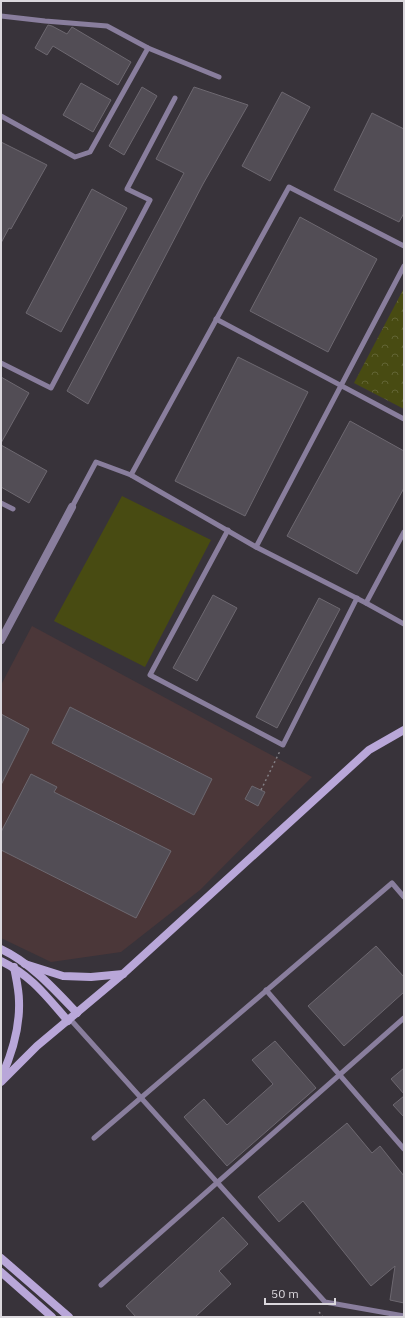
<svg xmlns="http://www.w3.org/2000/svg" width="405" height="1318" font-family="'IBM Plex Sans',sans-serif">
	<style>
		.commercial { fill: #4b3739 }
		.forest { fill: url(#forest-crowns) }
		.green { fill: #484b12 }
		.building { fill: #524d55; stroke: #6d6870 }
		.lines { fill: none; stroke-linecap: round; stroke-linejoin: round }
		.path { stroke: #848086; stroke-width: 1.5; stroke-dasharray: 2 3; stroke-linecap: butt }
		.lane { stroke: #897e9d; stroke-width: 5 }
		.street { stroke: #897e9d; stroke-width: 8 }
		.secondary { stroke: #b9a7d9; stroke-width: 8 }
	</style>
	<defs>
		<pattern id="forest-crowns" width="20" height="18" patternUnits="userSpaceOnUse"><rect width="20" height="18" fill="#484b12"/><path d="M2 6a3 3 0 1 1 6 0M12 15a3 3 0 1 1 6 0" fill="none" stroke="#626434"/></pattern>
	</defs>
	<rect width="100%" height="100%" fill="#38333a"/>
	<path class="commercial" d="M32,626l280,151 -112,113 -79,62 -70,10 -50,-24v-253z"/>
	<path class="forest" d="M404,288v121l-50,-26z"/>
	<path class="green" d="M122,496l89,44 -66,127 -91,-46z"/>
	<g class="building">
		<path d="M48,25l4,1 15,8 5,-7 59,35 -13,23 -65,-39 -6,9 -12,-7z"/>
		<path d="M81,83l30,17 -18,32 -30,-17z"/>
		<path d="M142,87l15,9 -33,59 -15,-9z"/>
		<path d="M194,87l54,18 -45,79 -115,220 -21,-13 117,-218 -28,-14z"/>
		<path d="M282,92l28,15 -40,74 -28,-15z"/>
		<path d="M372,113l32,16v84l-5,9 -65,-32z"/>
		<path d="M1,142l46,23 -36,64 -2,-1 -8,15z"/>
		<path d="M92,189l35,19 -66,124 -35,-19z"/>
		<path d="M300,217l77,42 -49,93 -78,-41z"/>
		<path d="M238,357l70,35 -63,124 -70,-35z"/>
		<path d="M1,377l28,16 -28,50z"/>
		<path d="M350,421l54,30v37l-47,86 -70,-38z"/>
		<path d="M1,445l46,26 -18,32 -28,-16z"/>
		<path d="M213,595l24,13 -40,73 -24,-13z"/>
		<path d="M319,598l21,11 -63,119 -21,-11z"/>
		<path d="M70,707l142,72 -18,36 -142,-72z"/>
		<path d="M1,714l28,15 -28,56z"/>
		<path d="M31,774l26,13 -3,5 117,59 -35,67 -135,-68v-18z"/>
		<path d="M252,786l13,6 -7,14 -13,-7z"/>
		<path d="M376,946l28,31v15l-60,54 -36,-40z"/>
		<path d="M275,1041l41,47 -89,78 -43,-49 20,-18 23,26 46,-41 -21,-24z"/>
		<path d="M404,1068v26l-13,-15z"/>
		<path d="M404,1096v21l-11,-12z"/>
		<path d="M347,1123l25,30 8,-7 24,30v127l-14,-3 5,-34 -24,20 -68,-85 -24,21 -21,-25z"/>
		<path d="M223,1217l25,27 -29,27 12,13 -36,33h-59l-10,-11z"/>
	</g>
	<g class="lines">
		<g class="path">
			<path d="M261,790l19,-39"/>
			<path d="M319,1312l4,5"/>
		</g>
		<g class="lane">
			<path d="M1,16l44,5 62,5 41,22 71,29"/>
			<path d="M1,116l74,41 15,-5 58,-104"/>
			<path d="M216,319l188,100"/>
			<path d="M1,363l50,25 99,-188 -23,-11 48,-91"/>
			<path d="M131,475l158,-288 115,59"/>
			<path d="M1,503l12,6"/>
			<path d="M72,507l24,-45 35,13 125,72 110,56 38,21"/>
			<path d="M228,530l-78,145 133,70 74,-147"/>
			<path d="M256,547l148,-281"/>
			<path d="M366,603l38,-71"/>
			<path d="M266,990l138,159"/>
			<path d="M70,1019l255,283 79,14"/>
			<path d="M94,1138l298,-255 12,14"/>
			<path d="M101,1285l303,-267"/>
		</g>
		<path class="street" d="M1,640l71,-133"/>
		<g class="secondary">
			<path d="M1,949c30,14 53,40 76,64"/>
			<path d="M1,961c31,15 45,35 67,60"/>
			<path d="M25,964l38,12 28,1 32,-3"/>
			<path d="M1,1078c11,-24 19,-50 18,-77 0,-11 -3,-23 -5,-34"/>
			<path d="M1,1082l36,-36 86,-72 246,-224 35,-20"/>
			<path d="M1,1258l68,59"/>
			<path d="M1,1272l51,45"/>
		</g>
	</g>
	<rect width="405" height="1318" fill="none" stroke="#dbd8dd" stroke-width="4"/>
	<path d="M265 1298v6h70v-6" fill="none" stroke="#dbd8dd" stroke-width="2"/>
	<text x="271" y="1298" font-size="12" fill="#dbd8dd" stroke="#38333a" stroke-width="3" paint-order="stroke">50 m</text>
</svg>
